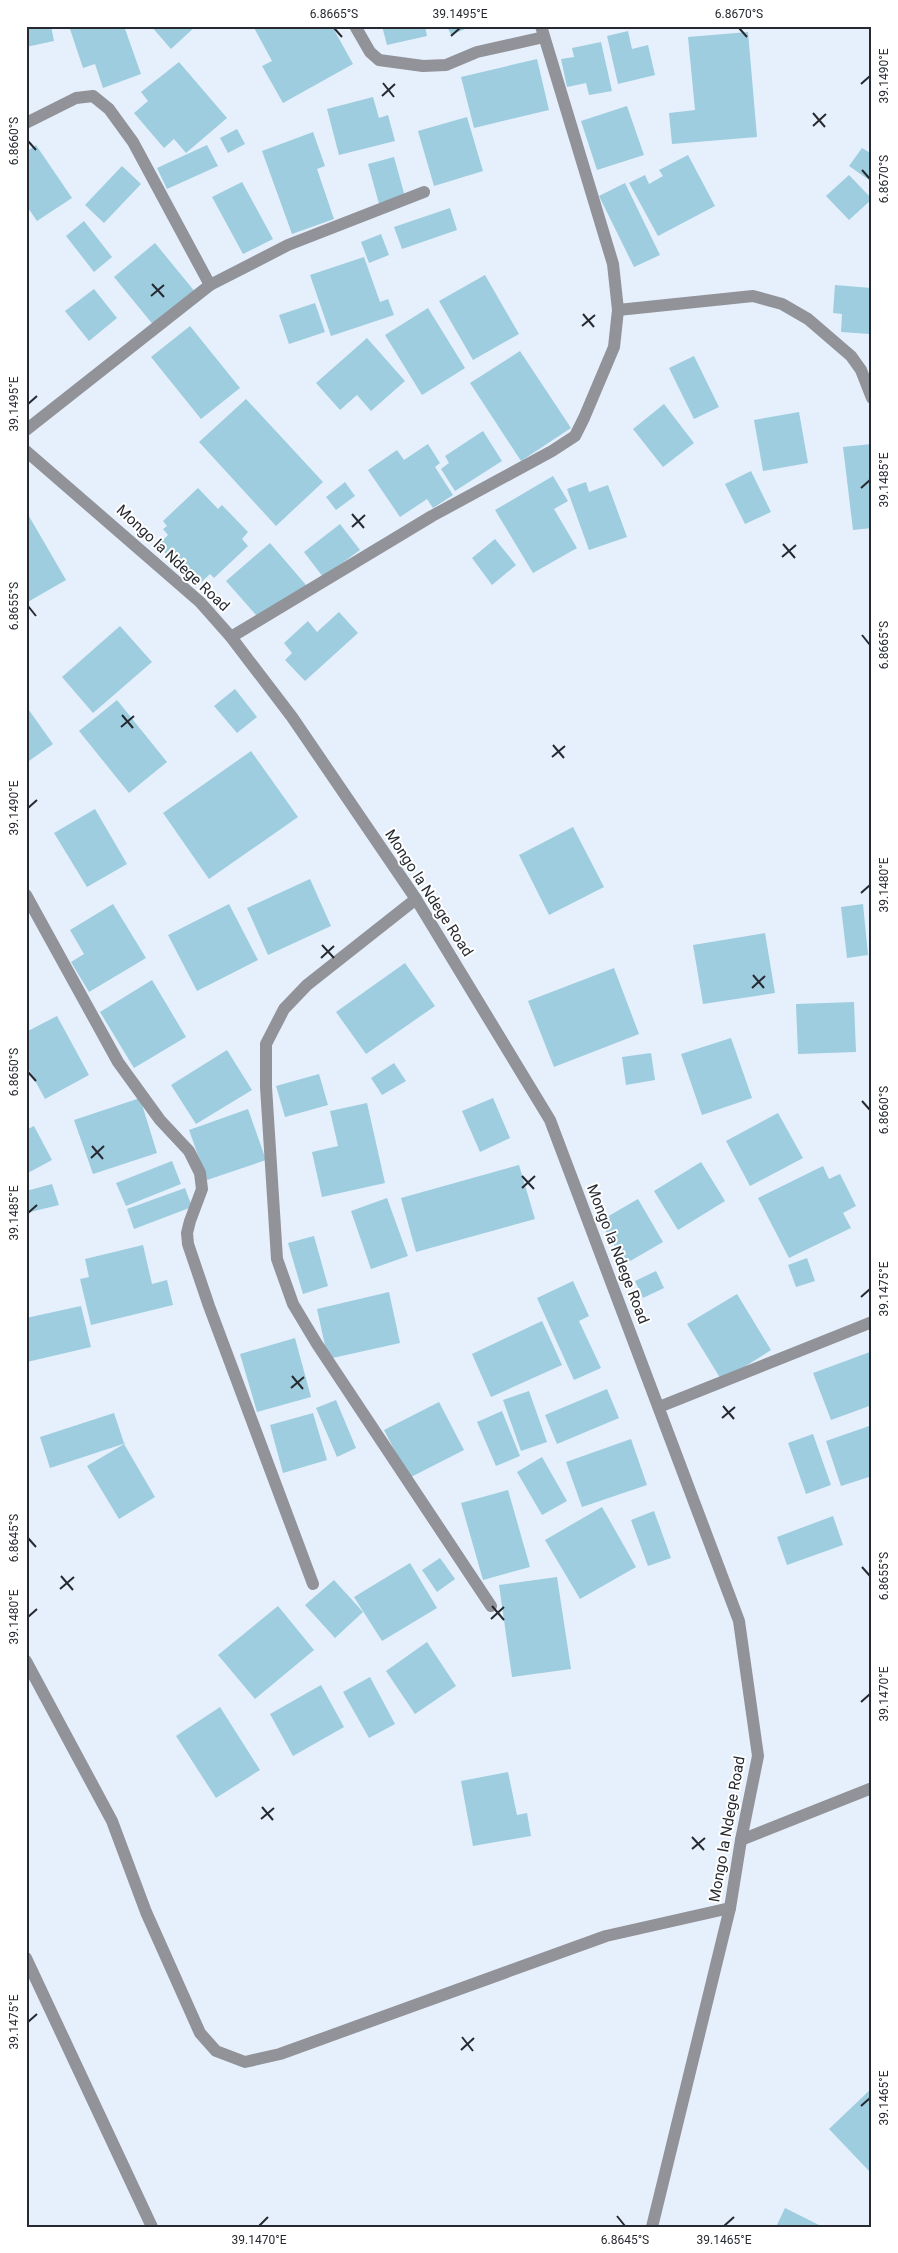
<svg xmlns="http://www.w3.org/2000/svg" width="898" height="2253" font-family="Roboto,sans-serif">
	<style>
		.building { fill: #9dcdde }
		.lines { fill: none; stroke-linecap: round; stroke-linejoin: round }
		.minor { stroke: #929299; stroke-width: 12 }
		.ticks { fill: none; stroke: #262a30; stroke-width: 2 }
		.labels { text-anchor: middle; stroke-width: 4; stroke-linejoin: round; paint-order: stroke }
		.street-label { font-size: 15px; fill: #262a30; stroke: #fff }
		.neatline { fill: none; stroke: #262a30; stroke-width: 2 }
		.ticks-label { font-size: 12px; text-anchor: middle; fill: #262a30 }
	</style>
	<rect width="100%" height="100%" fill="#e6f0fd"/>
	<g class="building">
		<path d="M26,26h25l3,15 -28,6z"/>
		<path d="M69,26h55l17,48 -38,14 -8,-24 -12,4z"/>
		<path d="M151,26h45l-25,23z"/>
		<path d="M253,26h79l21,38 -70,39 -21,-37 10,-5z"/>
		<path d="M382,26h43l2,10 -40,9z"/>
		<path d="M447,26h25l-21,9z"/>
		<path d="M628,31l4,18 16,-4 7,30 -37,9 -11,-48z"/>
		<path d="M748,32l9,105 -85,7 -3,-31 26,-3 -7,-73z"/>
		<path d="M601,42l11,49 -23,4 -3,-12 -19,4 -6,-28 13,-2 -2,-9z"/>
		<path d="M537,59l12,51 -75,18 -13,-51z"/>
		<path d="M179,62l48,56 -41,35 -12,-14 -10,9 -30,-35 14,-12 -7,-9z"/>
		<path d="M373,97l6,21 9,-3 7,26 -56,14 -12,-46z"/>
		<path d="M627,106l17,49 -47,15 -16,-49z"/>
		<path d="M467,117l16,54 -49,15 -16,-55z"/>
		<path d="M237,129l8,15 -17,9 -8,-15z"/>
		<path d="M313,132l12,34 -8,3 17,50 -42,15 -30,-83z"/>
		<path d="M36,145l36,53 -35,23 -11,-16v-53z"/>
		<path d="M207,145l11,21 -51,23 -10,-21z"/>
		<path d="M862,148l10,6v28l-23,-16z"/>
		<path d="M688,155l27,51 -57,30 -29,-53 16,-8 4,9 14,-8 -4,-6z"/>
		<path d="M394,157l13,47 -26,7 -13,-47z"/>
		<path d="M122,166l19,18 -37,39 -19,-18z"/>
		<path d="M849,175l23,24 -23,21 -23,-24z"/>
		<path d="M242,182l31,57 -30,15 -31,-57z"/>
		<path d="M625,183l35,72 -26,12 -35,-71z"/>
		<path d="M450,208l7,22 -55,19 -8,-22z"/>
		<path d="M84,221l28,36 -18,15 -28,-36z"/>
		<path d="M381,234l8,21 -20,8 -8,-21z"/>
		<path d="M155,243l41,50 -41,34 -41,-50z"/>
		<path d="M364,257l16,45 8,-3 6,16 -63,21 -21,-61z"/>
		<path d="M485,275l34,59 -46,26 -34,-59z"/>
		<path d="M835,285l36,3 -2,46 -28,-2 1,-18 -9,-1z"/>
		<path d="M94,289l23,29 -28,23 -24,-30z"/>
		<path d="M315,303l10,29 -36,12 -10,-29z"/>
		<path d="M428,308l37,60 -43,27 -37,-60z"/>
		<path d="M190,326l50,62 -39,31 -50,-62z"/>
		<path d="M367,338l38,43 -34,30 -14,-16 -17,15 -24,-27z"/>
		<path d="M520,351l51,77 -50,33 -51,-78z"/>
		<path d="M694,356l25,51 -25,12 -25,-51z"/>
		<path d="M246,399l77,83 -47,44 -77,-84z"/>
		<path d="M664,404l30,39 -31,24 -30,-38z"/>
		<path d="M799,412l9,51 -45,8 -9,-51z"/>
		<path d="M483,431l19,30 -47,30 -14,-22 8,-6 -4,-7z"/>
		<path d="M428,444l12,19 -5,4 18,28 -20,13 -6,-9 -27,18 -32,-47 29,-20 7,10z"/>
		<path d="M872,444v84l-19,2 -10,-83z"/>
		<path d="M751,471l20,41 -26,12 -20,-40z"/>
		<path d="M553,476l15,25 -14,8 23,39 -44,25 -38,-63z"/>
		<path d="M345,482l10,14 -19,14 -10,-13z"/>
		<path d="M586,482l3,10 19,-7 19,52 -38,13 -22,-61z"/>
		<path d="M198,488l20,21 4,-4 26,27 -6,7 6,7 -34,32 -4,-4 -14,13 -38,-42 10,-10 -5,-6 4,-3 -4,-5z"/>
		<path d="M26,511l40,69 -40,23z"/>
		<path d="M340,524l20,26 -37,27 -19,-25z"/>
		<path d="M495,539l21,26 -24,20 -20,-27z"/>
		<path d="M270,543l36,42 -43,38 -37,-42z"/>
		<path d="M339,612l19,21 -53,48 -20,-21 7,-7 -8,-10 24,-22 9,11z"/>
		<path d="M120,626l32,36 -59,51 -31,-36z"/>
		<path d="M235,689l22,28 -20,16 -23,-27z"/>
		<path d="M117,700l50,62 -38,31 -50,-62z"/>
		<path d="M26,706l27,38 -27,19z"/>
		<path d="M251,751l47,66 -89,62 -46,-66z"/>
		<path d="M95,809l32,55 -40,23 -33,-54z"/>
		<path d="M573,827l31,60 -55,28 -30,-60z"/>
		<path d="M310,879l21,47 -63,29 -21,-47z"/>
		<path d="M113,904l33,54 -57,34 -18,-30 13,-8 -14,-24z"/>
		<path d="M229,904l29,56 -61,31 -29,-56z"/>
		<path d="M863,904l5,51 -21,3 -6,-51z"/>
		<path d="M765,933l10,60 -72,11 -10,-59z"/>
		<path d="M405,963l30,43 -69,48 -30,-42z"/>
		<path d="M614,968l25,66 -85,33 -26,-66z"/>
		<path d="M152,980l34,57 -52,31 -34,-56z"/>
		<path d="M854,1002l2,50 -58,2 -2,-50z"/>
		<path d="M57,1016l32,59 -44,24 -19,-35v-32z"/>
		<path d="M731,1038l21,60 -50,17 -21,-61z"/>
		<path d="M227,1050l25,40 -56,34 -25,-39z"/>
		<path d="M651,1053l4,27 -29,5 -4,-28z"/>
		<path d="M394,1063l12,18 -24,14 -11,-17z"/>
		<path d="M319,1074l9,31 -43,12 -9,-31z"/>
		<path d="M140,1098l17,55 -64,21 -19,-54z"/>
		<path d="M493,1098l17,40 -30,14 -18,-41z"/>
		<path d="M367,1103l18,80 -63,14 -10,-45 26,-6 -8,-35z"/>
		<path d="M248,1109l18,51 -59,20 -18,-50z"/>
		<path d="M778,1113l25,45 -53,28 -24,-45z"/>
		<path d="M34,1126l18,34 -26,14v-44z"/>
		<path d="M172,1161l9,23 -55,22 -10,-23z"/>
		<path d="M701,1162l24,39 -47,29 -24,-39z"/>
		<path d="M519,1165l16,54 -119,33 -15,-54z"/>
		<path d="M823,1166l6,13 11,-5 16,32 -13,7 8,15 -62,30 -31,-60z"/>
		<path d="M52,1184l7,21 -33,8v-22z"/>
		<path d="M185,1188l7,19 -58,22 -7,-20z"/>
		<path d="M387,1198l21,58 -37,13 -20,-58z"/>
		<path d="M638,1199l25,43 -38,22 -25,-43z"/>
		<path d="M314,1236l14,50 -25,8 -15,-51z"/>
		<path d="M143,1245l9,39 15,-4 6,25 -82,20 -11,-46 9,-2 -4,-18z"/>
		<path d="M807,1258l8,23 -19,6 -8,-22z"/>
		<path d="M656,1271l8,17 -21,10 -8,-17z"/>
		<path d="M573,1281l16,35 -10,5 22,47 -27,12 -37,-82z"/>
		<path d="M389,1292l11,51 -72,16 -11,-50z"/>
		<path d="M737,1294l34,56 -49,31 -35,-57z"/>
		<path d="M81,1306l10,41 -64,15 -1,-44z"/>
		<path d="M542,1321l20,44 -71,32 -19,-43z"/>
		<path d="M295,1338l16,59 -54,15 -17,-58z"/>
		<path d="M870,1352l2,6v47l-41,15 -18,-47z"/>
		<path d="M607,1389l12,29 -62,26 -12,-29z"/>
		<path d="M529,1391l18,51 -26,9 -18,-51z"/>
		<path d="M336,1400l20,48 -19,9 -21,-49z"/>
		<path d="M439,1402l25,48 -55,28 -25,-48z"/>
		<path d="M502,1411l18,45 -24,10 -19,-44z"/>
		<path d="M114,1413l10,30h2l-76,25 -10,-31z"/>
		<path d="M313,1413l14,47 -44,13 -13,-48z"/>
		<path d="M872,1425v51l-31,10 -15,-45z"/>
		<path d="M813,1434l18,51 -25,9 -18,-51z"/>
		<path d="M631,1439l16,46 -65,22 -16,-45z"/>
		<path d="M124,1444l31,53 -36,22 -32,-53z"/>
		<path d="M542,1457l25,44 -25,14 -25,-43z"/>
		<path d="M508,1490l22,77 -47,13 -22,-77z"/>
		<path d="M602,1507l34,60 -56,32 -35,-59z"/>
		<path d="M654,1511l17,47 -23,8 -17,-46z"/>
		<path d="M833,1516l10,29 -56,20 -10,-28z"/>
		<path d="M440,1558l15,21 -18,13 -15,-22z"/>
		<path d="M410,1563l27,45 -55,33 -28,-44z"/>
		<path d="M557,1577l14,92 -59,8 -13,-92z"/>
		<path d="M334,1580l29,32 -28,26 -30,-33z"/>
		<path d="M278,1606l36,44 -59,49 -37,-44z"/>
		<path d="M427,1642l29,44 -41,28 -29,-43z"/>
		<path d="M370,1677l25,47 -26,14 -26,-46z"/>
		<path d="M321,1685l23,42 -51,29 -23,-42z"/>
		<path d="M220,1707l40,63 -44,28 -40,-62z"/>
		<path d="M508,1772l9,43 10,-2 4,23 -58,10 -12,-65z"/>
		<path d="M872,2088v82l-2,2 -41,-43z"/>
		<path d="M785,2208l38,19h-47z"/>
	</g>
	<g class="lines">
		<g class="minor">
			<path d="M355,26l15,26 9,8 44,6 23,-1 31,-13 67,-15"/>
			<path d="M26,123l50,-25 17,-2 16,13 24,33 77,143"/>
			<path d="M618,310l135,-14 29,8 26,15 43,37 10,14 11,28"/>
			<path d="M26,430l184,-145 78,-40 136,-53"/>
			<path d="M26,451l174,151 31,35 61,80 124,182 134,221 189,501 19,135 -17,84 -11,68 -78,319"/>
			<path d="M231,637l201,-121 120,-65 23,-15 9,-18 30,-71 4,-37 -5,-46 -72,-238"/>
			<path d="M26,895l92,167 42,58 29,31 11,22 2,16 -12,32 -3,12 1,11 21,62 104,278"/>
			<path d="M416,899l-109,86 -23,24 -18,35v43l11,172 16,45 24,40 174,262"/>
			<path d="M659,1407l213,-85"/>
			<path d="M26,1661l86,160 34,91 54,121 16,18 29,11 35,-8 326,-118 124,-28"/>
			<path d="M741,1840l131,-52"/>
			<path d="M26,1958l126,269"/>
		</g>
	</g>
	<path class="ticks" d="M334,28l8,9M739,28l8,9M451,36l9,-8M383,83l11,14M861,84l9,-8M382,96l13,-12M813,113l12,14M813,126l13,-12M28,141l8,9M862,170l8,9M152,284l12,13M151,296l13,-11M583,314l11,13M582,326l13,-11M28,404l9,-8M861,488l9,-8M352,514l12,14M352,527l13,-12M783,544l12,14M782,557l14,-12M28,606l8,10M862,635l8,10M122,715l11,13M121,727l13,-11M553,745l11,13M552,757l13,-11M28,808l9,-8M861,893l9,-8M322,945l12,13M321,958l13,-12M753,975l11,13M752,988l13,-12M28,1072l8,9M862,1101l8,9M92,1146l11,13M91,1158l13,-12M522,1176l12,13M522,1188l13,-12M28,1213l9,-8M861,1297l9,-8M292,1376l11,13M291,1388l13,-11M723,1406l11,13M722,1418l13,-11M28,1538l8,9M862,1567l8,9M61,1576l12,14M60,1589l14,-12M492,1606l12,14M28,1617l9,-8M491,1619l13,-12M861,1702l9,-8M262,1807l11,13M261,1819l13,-11M692,1837l12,13M692,1849l13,-11M28,2022l9,-8M462,2037l11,14M461,2050l13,-12M861,2106l9,-8M617,2216l8,10M259,2226l9,-9M724,2226l10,-9"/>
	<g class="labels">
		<g class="street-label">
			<text transform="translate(173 558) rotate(43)" y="5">Mongo la Ndege Road</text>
			<text transform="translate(429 893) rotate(57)" y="5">Mongo la Ndege Road</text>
			<text transform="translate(618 1254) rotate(69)" y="5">Mongo la Ndege Road</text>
			<text transform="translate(727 1829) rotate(-80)" y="5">Mongo la Ndege Road</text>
		</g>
	</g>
	<rect width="898" height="2253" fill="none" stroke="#ffffff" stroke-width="55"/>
	<rect x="28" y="28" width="842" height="2198" class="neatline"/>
	<g class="ticks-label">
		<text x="334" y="18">6.8665°S</text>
		<text x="460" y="18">39.1495°E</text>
		<text x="739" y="18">6.8670°S</text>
		<text transform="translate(884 76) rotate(-90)" y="4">39.1490°E</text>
		<text transform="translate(14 141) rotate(-90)" y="4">6.8660°S</text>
		<text transform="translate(884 179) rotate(-90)" y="4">6.8670°S</text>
		<text transform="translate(14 404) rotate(-90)" y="4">39.1495°E</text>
		<text transform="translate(884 480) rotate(-90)" y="4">39.1485°E</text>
		<text transform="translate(14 606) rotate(-90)" y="4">6.8655°S</text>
		<text transform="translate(884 645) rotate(-90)" y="4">6.8665°S</text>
		<text transform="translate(14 808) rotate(-90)" y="4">39.1490°E</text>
		<text transform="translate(884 885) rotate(-90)" y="4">39.1480°E</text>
		<text transform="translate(14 1072) rotate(-90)" y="4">6.8650°S</text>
		<text transform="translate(884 1110) rotate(-90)" y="4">6.8660°S</text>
		<text transform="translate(14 1213) rotate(-90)" y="4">39.1485°E</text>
		<text transform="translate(884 1289) rotate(-90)" y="4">39.1475°E</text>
		<text transform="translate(14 1538) rotate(-90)" y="4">6.8645°S</text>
		<text transform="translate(884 1576) rotate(-90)" y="4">6.8655°S</text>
		<text transform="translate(14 1617) rotate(-90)" y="4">39.1480°E</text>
		<text transform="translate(884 1694) rotate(-90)" y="4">39.1470°E</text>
		<text transform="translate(14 2022) rotate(-90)" y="4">39.1475°E</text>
		<text transform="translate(884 2098) rotate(-90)" y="4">39.1465°E</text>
		<text x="259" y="2244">39.1470°E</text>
		<text x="625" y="2244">6.8645°S</text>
		<text x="724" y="2244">39.1465°E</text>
	</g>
</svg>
